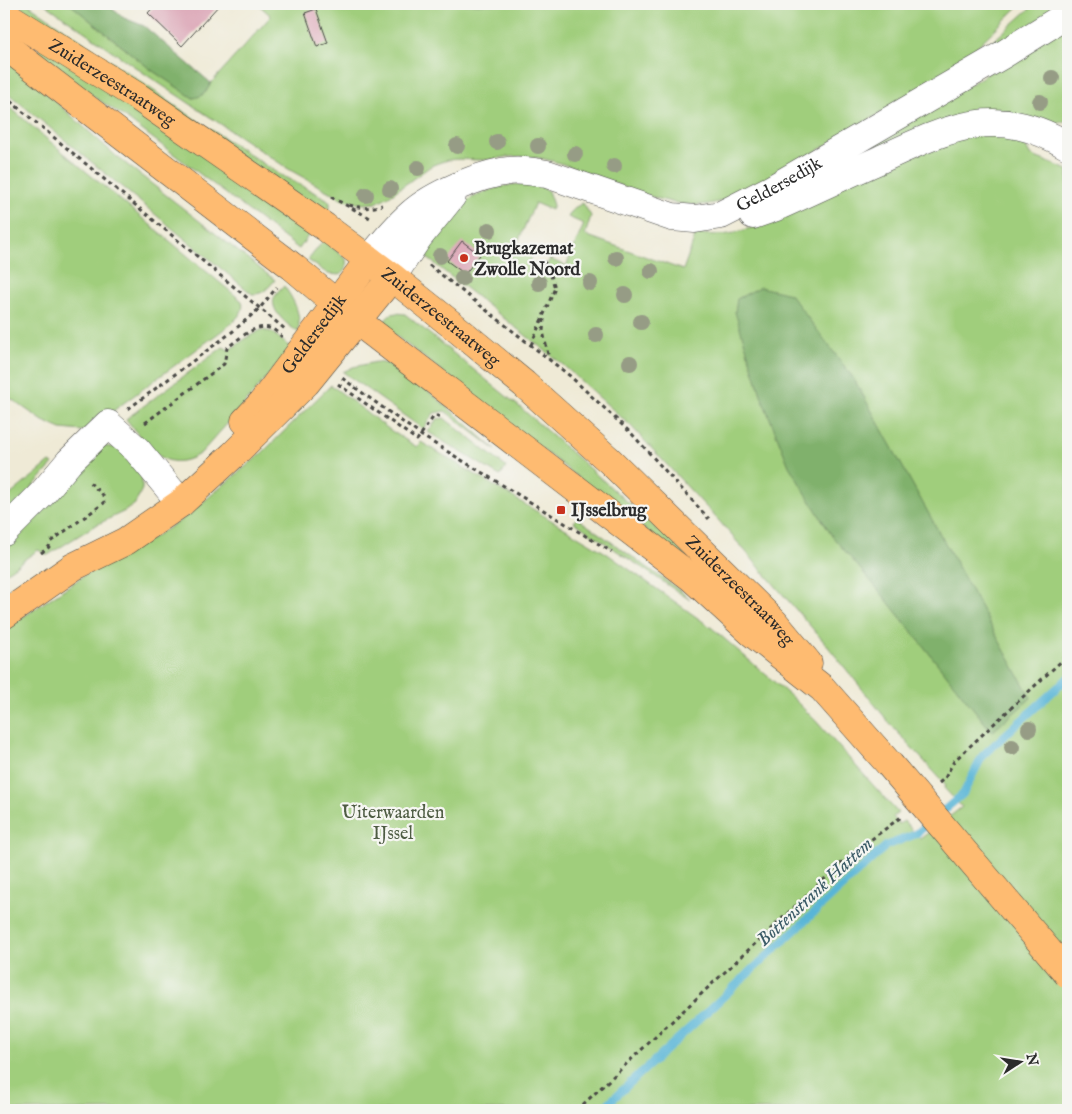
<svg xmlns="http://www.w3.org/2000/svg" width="1072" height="1114" font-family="'IM FELL English',serif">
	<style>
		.green { fill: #a0ce7c; stroke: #667c54 }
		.forest { fill: #80b16c; stroke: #566e4c }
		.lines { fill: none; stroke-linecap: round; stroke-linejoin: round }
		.stream { stroke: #59b5d7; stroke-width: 8 }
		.building { fill: #d99fb1 }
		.minor-casing { stroke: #484845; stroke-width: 29 }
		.major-casing { stroke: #484845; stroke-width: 29 }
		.path { stroke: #484845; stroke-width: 3; stroke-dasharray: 4 4; stroke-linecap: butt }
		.minor { stroke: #fff; stroke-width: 28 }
		.major { stroke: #febb71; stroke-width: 28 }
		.major-bridge-casing { stroke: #484845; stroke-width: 29; stroke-linecap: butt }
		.major-bridge { stroke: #febb71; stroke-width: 28 }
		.tree { fill: #969c85 }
		.poi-dot { fill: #c8321e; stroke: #f6f6f2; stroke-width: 2 }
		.labels { text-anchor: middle; stroke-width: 4.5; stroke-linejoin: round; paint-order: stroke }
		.street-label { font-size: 18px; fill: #2b2b2b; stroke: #f6f6f2 }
		.poi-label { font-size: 18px; font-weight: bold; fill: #2b2b2b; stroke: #f6f6f2; text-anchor: start }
		.park-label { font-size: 18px; fill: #4e5c43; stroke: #f6f6f2 }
		.water-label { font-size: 19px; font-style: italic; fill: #3b5b67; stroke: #f6f6f2 }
	</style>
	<rect width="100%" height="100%" fill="#f6f6f2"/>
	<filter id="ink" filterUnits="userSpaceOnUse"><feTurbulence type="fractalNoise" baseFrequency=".02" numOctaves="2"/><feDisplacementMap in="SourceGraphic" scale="10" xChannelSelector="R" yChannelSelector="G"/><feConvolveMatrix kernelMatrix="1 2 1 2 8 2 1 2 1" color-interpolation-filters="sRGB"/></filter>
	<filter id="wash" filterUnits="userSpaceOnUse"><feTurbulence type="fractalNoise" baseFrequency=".0096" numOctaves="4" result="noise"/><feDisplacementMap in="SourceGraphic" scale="20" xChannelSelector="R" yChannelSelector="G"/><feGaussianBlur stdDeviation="1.12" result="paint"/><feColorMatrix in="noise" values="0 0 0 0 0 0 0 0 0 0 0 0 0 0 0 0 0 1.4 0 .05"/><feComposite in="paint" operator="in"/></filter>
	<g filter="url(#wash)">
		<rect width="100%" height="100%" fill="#efead6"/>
		<g class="green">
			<path d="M17,4h11l155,107 96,63 48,25 3,4v4l-5,8 -281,-191z"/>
			<path d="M45,4h25l80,65 44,29 12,-6 5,-9 60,-67 -13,-12h763l-69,67 -210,124c-11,3 -22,7 -33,9 -47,8 -117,-35 -165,-45 -13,-3 -26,-3 -38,-2 -8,1 -15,3 -23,3 -22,0 -30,-4 -52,6l-42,30 -13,7 -15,1 -17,-4 -54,-30 -142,-94z"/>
			<path d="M1035,4h31l-81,47 7,-9z"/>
			<path d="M1068,24v95l-5,3 -222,42z"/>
			<path d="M42,45l271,184 -14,20 -173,-131 -92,-61z"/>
			<path d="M4,56l18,15 94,85 159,124c-7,8 -12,15 -23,14l-248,-204z"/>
			<path d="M4,102l37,32 201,167c3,10 -4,16 -11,23l-114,84 -24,20 -11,3 -21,-2 -18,-8 -39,-27z"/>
			<path d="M978,132l41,8 5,3 6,12 38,15v940h-1064v-480l94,-64 23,-9 59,-36 82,-68 69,-68 59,45 27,17 4,-5 185,111 106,75 82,71 21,21 83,93 -5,4 6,7 5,-3 16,18 42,-32 -18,-19 2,-3 -54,-59 -67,-83 -105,-121 -89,-96 -69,-62 -136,-107c0,-3 0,-8 1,-11 1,-5 21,-30 25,-34 19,-19 72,-39 96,-21l5,14 -2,5 -16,-7 -18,41 16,8 -3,10 15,6 5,-9 16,7 18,-42 -16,-7 6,-9 9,-5 8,13 -6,19 98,35 13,-36 27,1 11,-2 33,-10 97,-49z"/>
			<path d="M324,240l22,19c1,8 0,11 -6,16l-12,-1 -20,-14z"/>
			<path d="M284,286c10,14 18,29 14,46 -9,-6 -28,-20 -24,-34 2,-4 7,-9 10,-12z"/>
			<path d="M396,313l9,1 116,94 239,211 -374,-291 -1,-7 4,-6z"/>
			<path d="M261,330l11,2 19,16 -55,66 -35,39c-37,24 -54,-8 -75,-34l97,-72 6,3 19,-13z"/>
			<path d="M376,362l13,2 10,4 40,32 57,50 -51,-39 -11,2 -11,16 -80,-57 10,-5z"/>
			<path d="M444,418l62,49 -6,9 -72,-44 9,-13z"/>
			<path d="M102,446l17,2 23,27v14l-7,15 -10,7 -31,15 -46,29 -10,-5 -34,24v-31z"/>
			<path d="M50,462l3,2 -49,55v-19z"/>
			<path d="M577,518l104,73 9,9 -116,-78z"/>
		</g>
		<g class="forest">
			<path d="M70,4h36l18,14 20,8 67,57c-4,8 -8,14 -18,15l-43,-29z"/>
			<path d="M760,287l30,7 64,85 177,319 -39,34 -111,-139 -49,-57 -43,-70 -26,-65 -28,-89 2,-13z"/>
		</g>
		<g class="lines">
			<path class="stream" d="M601,1110l285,-264 30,-12 47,-40 20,-39 85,-77"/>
		</g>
		<g id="blocks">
			<g class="building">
				<path d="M156,4h6l6,5 5,-5h47l-38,42 -34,-33z"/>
				<path d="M316,9l12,34 -11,4 -12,-34z"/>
				<path d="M462,241l18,14 -15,19 -18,-13z"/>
			</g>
		</g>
	</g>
	<g filter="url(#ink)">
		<use href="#blocks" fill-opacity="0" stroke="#484845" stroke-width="1"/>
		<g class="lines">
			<g class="minor-casing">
				<g id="minor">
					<path d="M753,215l23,-8c34,-15 67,-31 101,-46 69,-32 119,-59 191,-15"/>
					<path id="s1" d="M369,260c13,-16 26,-32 42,-46 21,-19 69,-40 98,-43 13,-2 25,1 38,3l125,43 23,2 26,-4 49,-25 234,-136 64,-40"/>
					<path d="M392,277l26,-39 34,-42"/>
					<path d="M4,532l38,-38 27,-32 39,-38 29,26 44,53"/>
				</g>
			</g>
			<g class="major-casing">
				<g id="major">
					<path id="s2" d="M4,14l134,83 187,130 67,50 64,51 68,56 86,77 164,161 34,41"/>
					<path d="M4,45l289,222 64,54 335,257 59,54 71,56 68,77"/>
					<path id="s3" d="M245,421l17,-18 107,-143"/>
					<path d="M4,615l69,-48 53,-26 55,-38 52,-48 73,-72 86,-106"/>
				</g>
			</g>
			<g class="path">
				<path d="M4,96l282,234"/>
				<path d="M331,197l41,22"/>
				<path d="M349,205c12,3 21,4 33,0"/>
				<path d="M429,265l141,111 62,58 77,85"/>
				<path d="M544,319l-1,12 6,28"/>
				<path d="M531,345l24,-57 -7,-22 -8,-7"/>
				<path d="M342,378l80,58 190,116"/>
				<path d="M338,384l79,56 17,-24h5"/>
				<path d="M128,409l104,-77 28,-24 17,-21"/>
				<path d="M145,423l79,-59 3,-16c12,-9 29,-26 45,-19 3,1 7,5 10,8"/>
				<path d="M41,553l8,-6 1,-5 54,-39 -1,-8 -16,-15"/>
				<path d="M939,783l6,-5 9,-17 114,-106"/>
				<path d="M577,1110l271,-253 53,-40"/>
			</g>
			<use href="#minor" class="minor"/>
			<use href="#major" class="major"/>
			<g class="major-bridge-casing">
				<path id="major-bridge" d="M890,765l178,209"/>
			</g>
			<use href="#major-bridge" class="major-bridge"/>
		</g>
		<g class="tree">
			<circle cx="1052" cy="78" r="8"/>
			<circle cx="1040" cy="102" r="8"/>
			<circle cx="497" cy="142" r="8"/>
			<circle cx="457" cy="146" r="8"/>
			<circle cx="538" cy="146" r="8"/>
			<circle cx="575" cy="154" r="8"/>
			<circle cx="614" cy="166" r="8"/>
			<circle cx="418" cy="168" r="8"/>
			<circle cx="390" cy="189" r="8"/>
			<circle cx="366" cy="195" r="8"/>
			<circle cx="489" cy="230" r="8"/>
			<circle cx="440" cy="256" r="8"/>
			<circle cx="616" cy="258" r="8"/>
			<circle cx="651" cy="271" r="8"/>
			<circle cx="462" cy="278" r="8"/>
			<circle cx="539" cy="283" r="8"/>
			<circle cx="590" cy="283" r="8"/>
			<circle cx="625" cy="295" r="8"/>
			<circle cx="641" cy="322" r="8"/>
			<circle cx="596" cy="335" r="8"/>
			<circle cx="630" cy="363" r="8"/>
			<circle cx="1029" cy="729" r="8"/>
			<circle cx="1012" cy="747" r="8"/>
		</g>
	</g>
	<g class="poi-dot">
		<circle cx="464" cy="258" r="5"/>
		<rect x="556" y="505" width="10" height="10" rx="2.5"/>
	</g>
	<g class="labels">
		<g class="street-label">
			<text dy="6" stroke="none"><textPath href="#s2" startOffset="128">Zuiderzeestraatweg</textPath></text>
			<text dy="6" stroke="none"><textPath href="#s1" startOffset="456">Geldersedijk</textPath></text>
			<text dy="6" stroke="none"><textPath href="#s2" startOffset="532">Zuiderzeestraatweg</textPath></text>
			<text dy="6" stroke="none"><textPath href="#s3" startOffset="111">Geldersedijk</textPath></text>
			<text dy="6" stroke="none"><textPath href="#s2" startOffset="938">Zuiderzeestraatweg</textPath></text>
		</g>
		<g class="poi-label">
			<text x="474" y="254">Brugkazemat<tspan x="474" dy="21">Zwolle Noord</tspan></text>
			<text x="571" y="516">IJsselbrug</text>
		</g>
		<g class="park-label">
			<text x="393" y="818">Uiterwaarden<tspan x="393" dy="21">IJssel</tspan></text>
		</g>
		<g class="water-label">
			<text transform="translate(814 891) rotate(-43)" y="7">Bottenstrank Hattem</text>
		</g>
	</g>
	<rect width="1072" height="1114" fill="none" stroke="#f6f6f2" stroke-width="20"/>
	<g transform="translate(1020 1062) rotate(78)" stroke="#f6f6f2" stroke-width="4" paint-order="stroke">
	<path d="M0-4L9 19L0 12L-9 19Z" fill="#2b2b2b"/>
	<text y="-8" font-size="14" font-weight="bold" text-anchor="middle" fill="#2b2b2b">N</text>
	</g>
</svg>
